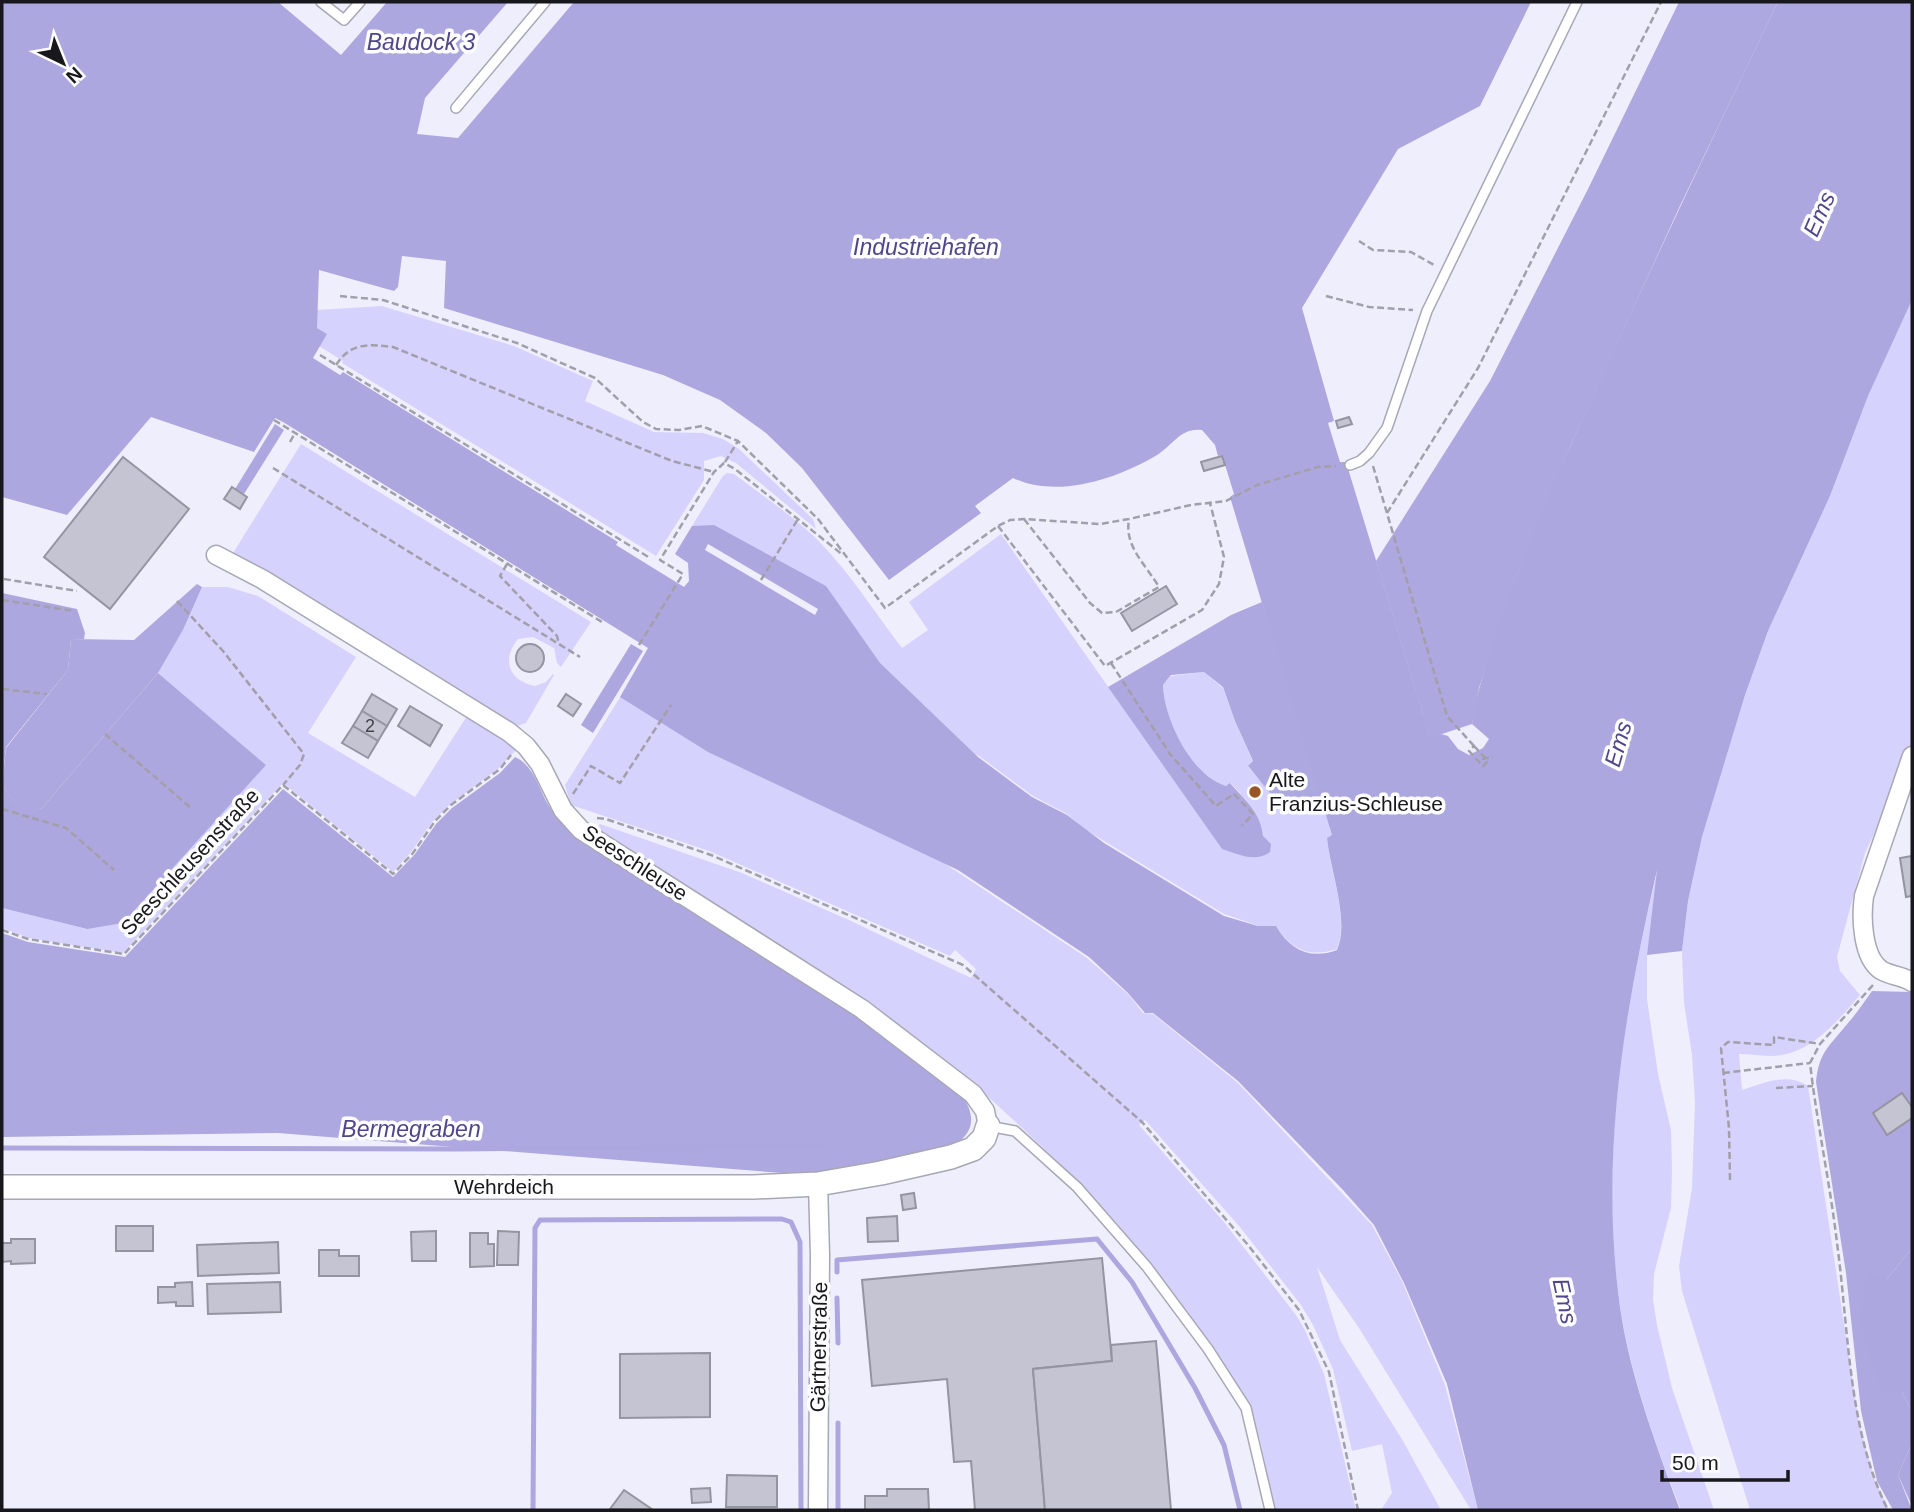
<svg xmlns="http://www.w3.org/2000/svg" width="1914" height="1512" font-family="Helvetica,sans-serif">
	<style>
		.green { fill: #d5d2fe }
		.forest { fill: #ada8df }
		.water { fill: #ada7df; fill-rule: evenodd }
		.pier { fill: #efeefc }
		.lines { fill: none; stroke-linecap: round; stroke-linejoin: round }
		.stream { stroke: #ada7df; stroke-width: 5 }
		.building { fill: #c5c4d2; stroke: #9594a1; stroke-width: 2 }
		.service-casing { stroke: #a8a7b5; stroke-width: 12 }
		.minor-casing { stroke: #a8a7b5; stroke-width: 21 }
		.tertiary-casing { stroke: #a8a7b5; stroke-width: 26 }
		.path { stroke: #a0a0aa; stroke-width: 2.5; stroke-dasharray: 7 3.5; stroke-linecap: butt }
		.service { stroke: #fff; stroke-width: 9 }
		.minor { stroke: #fff; stroke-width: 18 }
		.tertiary { stroke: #fff; stroke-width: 23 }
		.poi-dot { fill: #995526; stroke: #fdfdfd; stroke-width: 2.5 }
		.labels { text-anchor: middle; stroke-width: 7; stroke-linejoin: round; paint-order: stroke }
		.number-label { font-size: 18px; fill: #42424a }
		.poi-label { font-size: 21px; fill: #17171c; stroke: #fdfdfd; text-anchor: start }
		.street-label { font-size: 21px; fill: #17171c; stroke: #fdfdfd }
		.water-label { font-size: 23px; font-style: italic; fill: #52468b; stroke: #fdfdfd }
	</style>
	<rect width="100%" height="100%" fill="#efeefc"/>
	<g class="green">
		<path d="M1912,300v446l-8,25 -39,82 -28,104 3,14 20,24c-23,27 -50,60 -88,61 -11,0 -22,-2 -33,-2l3,36c22,-7 45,-18 66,-4l51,337 15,55 15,32h-139l-68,-219 -3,-25 13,-78 3,-85 -3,-48 -8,-52 -2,-52 6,-50 14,-64 43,-142 23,-64 62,-135 38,-100z"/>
		<path d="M382,306l132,40 79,35 -8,20 69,31 49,1 20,6 16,10 74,70 3,10 -80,-66 -15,-7 -17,5v19l-48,76 -314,-193 1,-2 -24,-15 7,-12 -9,-6v-18z"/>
		<path d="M301,444l290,178 -30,45 -4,-4 -3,-15 -21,-11 -15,2c-17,21 -9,42 17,47l11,-4 7,-8 1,1 -28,48 -9,3 -284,-173z"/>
		<path d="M727,473l7,1c24,18 50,36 73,56 37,33 65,79 95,118l26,-18 -19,-28 92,-68 221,315 41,-13c-2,-24 -17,-36 -32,-53l-5,3c-35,-12 -62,-66 -63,-101l8,-9 33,-4 19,16 12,33 18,41 -5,5 28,31 30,15 19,-5 8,27 -6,3c3,33 22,81 10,111 -28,9 -45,1 -61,-23h-17l-35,-12 -138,-84 -19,-16 -34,-18 -54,-40 -39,-18 -138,-148 -110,-64 31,-50z"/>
		<path d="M202,587h26l30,9 98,61 -48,76 107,64 52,-81 52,31 -20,21 -51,38 -15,15 -22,31 -18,20 -110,-89 -160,170 -94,-15 -27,-10v-20l84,21 180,-164 -108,-92 25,-43z"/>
		<path d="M626,688l202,98 259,172 42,37 14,18 10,1 85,69 134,142 30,56 43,104 33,125h-7l-112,-182 -42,-61 23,73 63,101 38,69h-60l11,-17 -10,-49 -30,7 -19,-82 -20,-44 -12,-20 -61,-78 -95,-107 -6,5 85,97 72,93 9,15 19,44 32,136h-82c-7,-33 -11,-71 -25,-103 -13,-30 -36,-57 -56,-84 -24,-32 -48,-66 -74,-97 -45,-51 -94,-96 -144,-141l-380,-255 5,-6 142,49 109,48 120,57 5,-9 -21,-19 -5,6 -241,-105 -138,-46 -6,-20z"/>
		<path d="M1660,859l-13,96v44l11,75 13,56 1,39 -1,39 -17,66 -1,26 4,25 15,63 42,122h-33c-27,-70 -54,-143 -63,-219 -18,-148 8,-288 42,-432z"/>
	</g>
	<g class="forest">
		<path d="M1679,2h99l-99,206 -108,237 -53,128 -39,115 -7,36 -42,14 -54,-177 114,-180 98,-192z"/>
		<path d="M197,584l5,3 -19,43 -25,43 -116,135 -19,8 -21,-31 4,-37 62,-78 3,-31 63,1z"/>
		<path d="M1262,602l63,206c-42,12 -52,-13 -77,-42l5,-5 -18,-40 -12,-34 -19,-15 -33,3 -8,10c1,34 28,90 63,101l4,-3c15,17 31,29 33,53l8,8 -1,8c-15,11 -32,2 -48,-3l-114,-162 123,-72z"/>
		<path d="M515,757c19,8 24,33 34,49 8,13 19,23 29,34l280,175 103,78c18,28 12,43 -17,58l-124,25 -542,-43 -276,4v-204l26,9 97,15 158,-168 110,88 22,-23 21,-30 16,-16 48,-35z"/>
		<path d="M1872,991l38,1 2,2v254l-25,31 15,113 10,19v32l-14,32 14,35h-19l-16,-29 -16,-70 -15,-138 -30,-191c3,-31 14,-36 32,-59 9,-10 16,-21 24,-32z"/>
	</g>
	<g class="water">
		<path d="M2,2h276l63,53 46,-53h121l-83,96 -8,36 41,4 116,-136h957l-51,104 -82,43 -96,159 32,113 -6,2 12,39h6l84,275 11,-3 7,2 10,13 11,6 14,-7 6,-9 -17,-15 2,-16c30,-115 79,-224 128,-332 57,-125 116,-250 176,-374h134v298l-44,96 -38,100 -62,135 -23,64 -43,142 -14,64 -6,50 -35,4 10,-85c-32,139 -56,277 -39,421 8,75 36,148 62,219h-202l-31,-126 -43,-101 -30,-58 -31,-35 -105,-109 -85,-68h-8l-17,-20 -39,-36 -131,-87 -250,-118 -88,-55 28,-49 -365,-226 -8,-4 -21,34 -103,-35 -84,98 -65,-18zM402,256l44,5 -2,47 219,67 57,25 46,33 36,35 87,112 92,-67 -6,-7 38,-28c44,21 104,1 144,-23 16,-10 24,-28 45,-25l13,15 3,11 4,-1 12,39 -4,3 102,338 -5,3c3,31 23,84 10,112 -27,10 -47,0 -61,-24h-18l-34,-10 -120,-73 -37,-28 -35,-18 -54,-40 -98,-94 -54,-77 -112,-61 -22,1 -17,28 13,9 1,18 -5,6 -68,-42 2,-3 -275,-170 -3,3 -27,-17 14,-24 -10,-6 2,-58 75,21 4,-4z"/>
		<path d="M275,424l9,6 -40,64 -9,-5z"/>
		<path d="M2,593l75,16 8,24 -1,6h-13l-3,31 -62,77 -4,38 21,30 19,-7 116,-135 108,92 -143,158 -36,6 -85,-21z"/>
		<path d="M631,644l12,7 -50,82 -12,-8z"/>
		<path d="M1912,1248v163l-10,-19h-21l-21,-72 7,-47 20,6z"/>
		<path d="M1912,1443v63l-14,-31z"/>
	</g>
	<path class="pier" d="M708,544l110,65 -3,6 -110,-65z"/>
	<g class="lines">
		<g class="stream">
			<path d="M2,1148l456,1 362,-3"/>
			<path d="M837,1272v-12l260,-21 35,43 63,106 29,57 16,65"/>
			<path d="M837,1298l1,45"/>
			<path d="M533,1510l2,-282 5,-8 242,-1 9,3 9,20 1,268"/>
			<path d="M838,1510v-87"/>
		</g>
	</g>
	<g class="building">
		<path d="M1349,417l3,7 -14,4 -2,-7z"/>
		<path d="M1222,456l3,9 -21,6 -3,-9z"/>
		<path d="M123,457l66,52 -79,100 -66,-52z"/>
		<path d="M232,487l15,10 -7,12 -16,-10z"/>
		<path d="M1166,586l11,18 -45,27 -11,-18z"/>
		<circle cx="530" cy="658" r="14"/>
		<path d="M372,694l25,15 -10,17 -25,-15z"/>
		<path d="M566,694l15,10 -8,12 -15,-10z"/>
		<path d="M410,706l32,19 -12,21 -32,-20z"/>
		<path d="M362,711l25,15 -9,15 -25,-15z"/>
		<path d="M353,726l25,15 -10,17 -26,-15z"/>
		<path d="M1912,856v40l-6,1 -6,-39z"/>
		<path d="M1902,1093l10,14v11l-25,17 -14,-22z"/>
		<path d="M914,1193l2,15 -13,2 -2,-15z"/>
		<path d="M897,1216l1,25 -30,1 -1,-24z"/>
		<rect x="116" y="1226" width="37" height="25"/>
		<path d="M436,1231v30h-24l-1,-29z"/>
		<path d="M498,1231l21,1 -1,33h-21z"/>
		<path d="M470,1233h18v11h6v22l-24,1z"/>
		<path d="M11,1239h24v24l-24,1v-3l-9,1v-19h9z"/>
		<path d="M278,1242l1,31 -81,3 -1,-31z"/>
		<path d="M319,1250h20v6h20v20h-40z"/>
		<path d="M1102,1258l10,103 -79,8 12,141h-70l-4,-49 -17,1 -7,-83 -75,7 -10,-106z"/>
		<path d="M192,1282l1,24h-17v-4l-18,1v-16h17v-4z"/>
		<path d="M280,1282l1,30 -73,2 -1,-30z"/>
		<path d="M1156,1341l15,169h-126l-12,-141 79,-8 -1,-16z"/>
		<path d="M710,1353v64l-90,1v-64z"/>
		<path d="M727,1475l50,1v31h-51z"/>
		<path d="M710,1488l1,14 -19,1 -1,-14z"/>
		<path d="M887,1489h41l1,21h-64v-14h22z"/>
		<path d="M624,1490l29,20 -43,-1z"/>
	</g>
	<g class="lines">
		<g class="service-casing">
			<g id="service">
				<path d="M321,2l23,18 16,-18"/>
				<path d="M456,108l89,-106"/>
				<path d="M1350,465l10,-4 9,-8 18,-25 40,-117 150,-309"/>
				<path d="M988,1126l27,5 62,56 70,80 61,82 38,59 24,102"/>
			</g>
		</g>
		<g class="minor-casing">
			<g id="minor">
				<path d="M216,555l46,24 247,153 17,14 14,18 23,46 18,20 281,179 111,85 12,17 3,15"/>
				<path d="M1912,756l-48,140c-3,21 -2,61 17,74 10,6 22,6 31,12"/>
				<path d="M818,1184l2,71 -2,255"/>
			</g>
		</g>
		<g class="tertiary-casing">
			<path id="tertiary" d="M2,1187h752l64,-3 63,-11 70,-16 22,-8 11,-11 4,-12"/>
		</g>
		<g class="path">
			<path d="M1359,241l14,9 38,2 23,13"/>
			<path d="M340,296l43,4 134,43 78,35 48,44 13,7 23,1 23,-4 36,15 80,78 67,89 113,-82 12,-6 14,-1 76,5 29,-5 62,-14 35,-4 31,-16 61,-18 18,-1"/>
			<path d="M1326,296l43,11 44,3"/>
			<path d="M320,355l330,203"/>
			<path d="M336,365c15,-23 33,-21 57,-18l279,114 42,11"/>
			<path d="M274,420l328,202"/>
			<path d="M290,442l5,-9"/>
			<path d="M725,462l13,-21"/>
			<path d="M1373,466l74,250 27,30"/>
			<path d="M273,468l307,189"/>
			<path d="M1387,513l91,-145 183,-366"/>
			<path d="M1024,519l66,84 12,10 14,-1 43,-25c-13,-22 -35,-41 -30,-67"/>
			<path d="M998,526l107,140 97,-56 17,-26 5,-27 -14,-54"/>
			<path d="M507,564l-7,12 57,60 2,8"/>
			<path d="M4,579l73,12"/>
			<path d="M761,580l37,-61"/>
			<path d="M2,600l72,11"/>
			<path d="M177,601l46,50 81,103 -4,11 -17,20"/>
			<path d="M639,645l44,-71 -23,-14 54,-88 10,-9 11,6 108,86"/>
			<path d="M1111,663l59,91 46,52 18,-12 19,20 -11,12"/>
			<path d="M2,689l45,5"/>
			<path d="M105,734l86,74"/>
			<path d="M1474,746l14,15 -5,5 -14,-15z"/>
			<path d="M1482,759l11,-2"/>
			<path d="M573,794l18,-28 29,17 51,-78"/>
			<path d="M2,809l64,19 48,42"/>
			<path d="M597,818l9,1 105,36 252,110 179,157 106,123 51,65 30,62 29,138"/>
			<path d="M2,930l26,9 96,15 159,-169 110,89 20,-21 22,-32 16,-16 49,-36 11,-14"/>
			<path d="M1873,985l-53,59 -10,19c7,61 20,120 27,180 12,88 11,188 51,267"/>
			<path d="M1723,1073l87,-10"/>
			<path d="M1776,1088l37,-2"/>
			<path d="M1730,1180l-1,-52 -8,-80 7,-6 46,3v-8l46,7"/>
		</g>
		<use href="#service" class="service"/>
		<use href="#minor" class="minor"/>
		<use href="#tertiary" class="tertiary"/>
	</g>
	<circle class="poi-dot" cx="1255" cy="792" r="7"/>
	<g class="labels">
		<g class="number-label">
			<text x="370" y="732">2</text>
		</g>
		<g class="poi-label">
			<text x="1269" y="787">Alte<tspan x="1269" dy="24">Franzius-Schleuse</tspan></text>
		</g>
		<g class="street-label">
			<text transform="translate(190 862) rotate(-47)" y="7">Seeschleusenstraße</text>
			<text transform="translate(635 863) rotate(33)" y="7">Seeschleuse</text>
			<text x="504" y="1194">Wehrdeich</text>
			<text transform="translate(819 1347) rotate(-89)" y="7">Gärtnerstraße</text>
		</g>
		<g class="water-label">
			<text x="421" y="50">Baudock 3</text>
			<text transform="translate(1819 214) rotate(-66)" y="8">Ems</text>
			<text x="926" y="255">Industriehafen</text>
			<text transform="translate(1618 744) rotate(-74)" y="8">Ems</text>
			<text x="411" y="1137">Bermegraben</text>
			<text transform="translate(1565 1301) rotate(78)" y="8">Ems</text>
		</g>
	</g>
	<rect width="1914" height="1512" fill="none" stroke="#17171c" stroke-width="7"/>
	<g transform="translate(63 63) rotate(137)" stroke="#fdfdfd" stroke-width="5" paint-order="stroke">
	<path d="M0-5L12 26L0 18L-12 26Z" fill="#17171c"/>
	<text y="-10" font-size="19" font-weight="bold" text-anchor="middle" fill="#17171c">N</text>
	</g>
	<path d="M1662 1470v10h126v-10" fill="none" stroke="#17171c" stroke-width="3.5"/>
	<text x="1672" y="1470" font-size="21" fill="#17171c" stroke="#fdfdfd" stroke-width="5" paint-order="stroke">50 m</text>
</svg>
